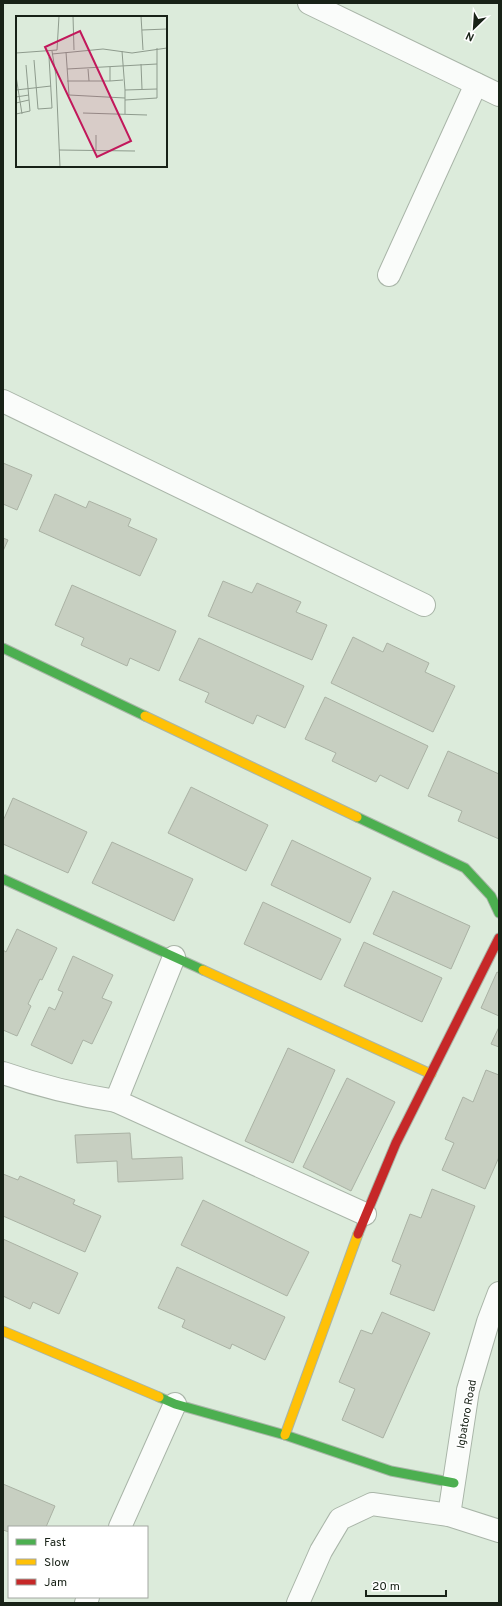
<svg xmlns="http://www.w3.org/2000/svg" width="502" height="1606" font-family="Overpass,sans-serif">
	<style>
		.building { fill: #c7cfc1; stroke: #aab2a4 }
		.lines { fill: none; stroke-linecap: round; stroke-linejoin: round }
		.street-casing { stroke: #a9b5a8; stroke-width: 24 }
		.fast-casing { stroke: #a9b5a8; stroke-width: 11 }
		.slow-casing { stroke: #a9b5a8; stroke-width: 11 }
		.jam-casing { stroke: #a9b5a8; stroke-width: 11 }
		.street { stroke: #fafcfa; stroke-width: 22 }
		.fast { stroke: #4caf50; stroke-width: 9 }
		.slow { stroke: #ffc107; stroke-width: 9 }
		.jam { stroke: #c62828; stroke-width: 9 }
		.labels { text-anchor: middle; stroke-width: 3; stroke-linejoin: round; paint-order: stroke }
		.street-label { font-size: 11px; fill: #182217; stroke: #fff }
		.inset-road { fill: none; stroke: #8e9b8d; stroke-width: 1 }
		.view { fill: #c2185b; fill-opacity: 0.15; stroke: #c2185b; stroke-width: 2 }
		.inset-edge { fill: none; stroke: #182217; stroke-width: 2 }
	</style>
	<rect width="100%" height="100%" fill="#dcebdb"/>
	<g class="building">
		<path d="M3,463l29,12 -15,35 -14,-6z"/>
		<path d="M55,494l31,14 3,-7 42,18 -3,7 29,13 -17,37 -101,-45z"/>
		<path d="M3,538l5,2 -5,11z"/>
		<path d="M223,581l29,12 5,-10 44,19 -5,10 31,13 -15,35 -104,-44z"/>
		<path d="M72,585l104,46 -17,40 -29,-13 -3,8 -46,-21 3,-7 -29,-13z"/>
		<path d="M353,637l30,15 4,-9 42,20 -4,9 30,14 -22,46 -102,-49z"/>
		<path d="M199,638l105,48 -19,42 -28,-13 -4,9 -48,-22 4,-9 -30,-13z"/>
		<path d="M325,697l103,49 -20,43 -28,-14 -4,7 -44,-21 4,-8 -31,-14z"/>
		<path d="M448,751l51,23v65l-41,-18 4,-10 -34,-15z"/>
		<path d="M191,787l77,38 -22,46 -78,-38z"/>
		<path d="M13,798l74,34 -19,41 -65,-29v-23z"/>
		<path d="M292,840l79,38 -21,45 -79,-38z"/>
		<path d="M112,842l81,37 -19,42 -82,-38z"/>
		<path d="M393,891l77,35 -19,43 -78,-35z"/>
		<path d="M263,902l78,37 -20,41 -77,-36z"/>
		<path d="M17,929l40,19 -15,32 -2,-1 -12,25 3,2 -14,30 -14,-6v-80l3,2z"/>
		<path d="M364,942l78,36 -20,44 -78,-36z"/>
		<path d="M73,956l40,19 -11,23 10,4 -20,42 -9,-4 -11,24 -41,-19 18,-38 6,3 8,-18 -5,-2z"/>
		<path d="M497,972l2,1v43l-18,-8z"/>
		<path d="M499,1027v20l-8,-3z"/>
		<path d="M288,1048l47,22 -42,93 -48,-22z"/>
		<path d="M486,1070l13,5v82l-14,32 -43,-19 12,-27 -9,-4 18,-42 10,5z"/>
		<path d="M347,1078l48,24 -44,89 -48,-24z"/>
		<path d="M130,1133l2,26 50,-2 1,22 -65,3 -1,-21 -40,2 -2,-28z"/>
		<path d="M3,1174l15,6 2,-4 55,24 -2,4 28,12 -16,36 -82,-36z"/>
		<path d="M432,1189l43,17 -41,105 -44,-17 11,-29 -9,-4 18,-47 11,4z"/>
		<path d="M203,1200l106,52 -22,44 -106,-51z"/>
		<path d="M3,1239l75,34 -19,41 -26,-12 -3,7 -27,-13z"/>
		<path d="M177,1267l108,50 -20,43 -33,-16 -2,5 -48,-22 3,-7 -27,-12z"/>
		<path d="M382,1312l48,21 -47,105 -41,-18 13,-31 -16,-7 22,-52 11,4z"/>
		<path d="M3,1484l52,22 -9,21h-37v5l-6,-2z"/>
	</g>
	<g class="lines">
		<g class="street-casing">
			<g id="street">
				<path d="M309,3l190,92"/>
				<path d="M389,275l87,-191"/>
				<path d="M3,401l421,204"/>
				<path d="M3,1073c37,13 74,22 113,28l249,113"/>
				<path d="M116,1101l58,-144"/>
				<path d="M449,1515l19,-125 20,-68 11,-29"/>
				<path d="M120,1527l55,-123"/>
				<path d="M86,1603l2,-6"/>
				<path d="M298,1603l23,-52 19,-32 32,-15 77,11 50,16"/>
			</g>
		</g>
		<g class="fast-casing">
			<g id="fast">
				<path d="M3,648l142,68"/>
				<path d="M357,817l108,51 26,28 8,17"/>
				<path d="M3,879l200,91"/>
				<path d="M159,1397l16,7 110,31 106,36 63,12"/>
			</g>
		</g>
		<g class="slow-casing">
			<g id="slow">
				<path d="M145,716l212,101"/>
				<path d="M203,970l228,104"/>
				<path d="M3,1331l156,66"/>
				<path d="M285,1435l73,-201"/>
			</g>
		</g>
		<g class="jam-casing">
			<path id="jam" d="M358,1234l38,-91 103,-205"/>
		</g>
		<use href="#street" class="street"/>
		<use href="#fast" class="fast"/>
		<use href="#slow" class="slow"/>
		<use href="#jam" class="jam"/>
	</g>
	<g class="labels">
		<g class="street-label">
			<text transform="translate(466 1414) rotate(-80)" y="4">Igbatoro Road</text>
		</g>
	</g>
	<g transform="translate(16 16)">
		<rect width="151" height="151" fill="#dcebdb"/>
		<path class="inset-road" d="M57,0l1,34M125,0l2,34M126,14l25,-1M36,35l4,25 4,91M106,35l3,39M50,36l3,43 56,3M0,37l41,-3 2,-34M36,38l51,-5 29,4 35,-5M18,44l4,49 14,-1 -3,-51M125,48l1,25M51,53l90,-5M72,53l1,12M0,60l6,38M51,65h43v-14M94,65l13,-1M0,74l35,-4M0,81l13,-2M109,84l32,-2v-50M0,87l13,-3M67,97l64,2M0,98l14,-3 -4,-46M109,98v-24l32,-1M80,119v16M43,134l76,1"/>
		<path class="view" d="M64,15l51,110 -34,16 -52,-110z"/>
		<rect width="151" height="151" class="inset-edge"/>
	</g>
	<rect width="502" height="1606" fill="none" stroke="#182217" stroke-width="8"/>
	<rect x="8" y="1526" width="140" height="72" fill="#ffffff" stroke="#a3a7a2"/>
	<rect x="16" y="1539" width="20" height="6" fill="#4caf50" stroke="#a3a7a2"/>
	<text x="44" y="1546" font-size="12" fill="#182217">Fast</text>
	<rect x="16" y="1559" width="20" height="6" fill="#ffc107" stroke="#a3a7a2"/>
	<text x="44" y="1566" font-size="12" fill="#182217">Slow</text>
	<rect x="16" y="1579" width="20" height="6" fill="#c62828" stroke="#a3a7a2"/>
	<text x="44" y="1586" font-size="12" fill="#182217">Jam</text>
	<g transform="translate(474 28) rotate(205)" stroke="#ffffff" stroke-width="3" paint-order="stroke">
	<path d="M0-3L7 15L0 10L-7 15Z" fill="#182217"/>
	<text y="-6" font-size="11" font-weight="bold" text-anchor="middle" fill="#182217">N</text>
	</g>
	<path d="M366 1590v6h80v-6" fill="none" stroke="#182217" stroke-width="2"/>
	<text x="372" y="1590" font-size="12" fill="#182217" stroke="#ffffff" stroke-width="3" paint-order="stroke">20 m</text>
</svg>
